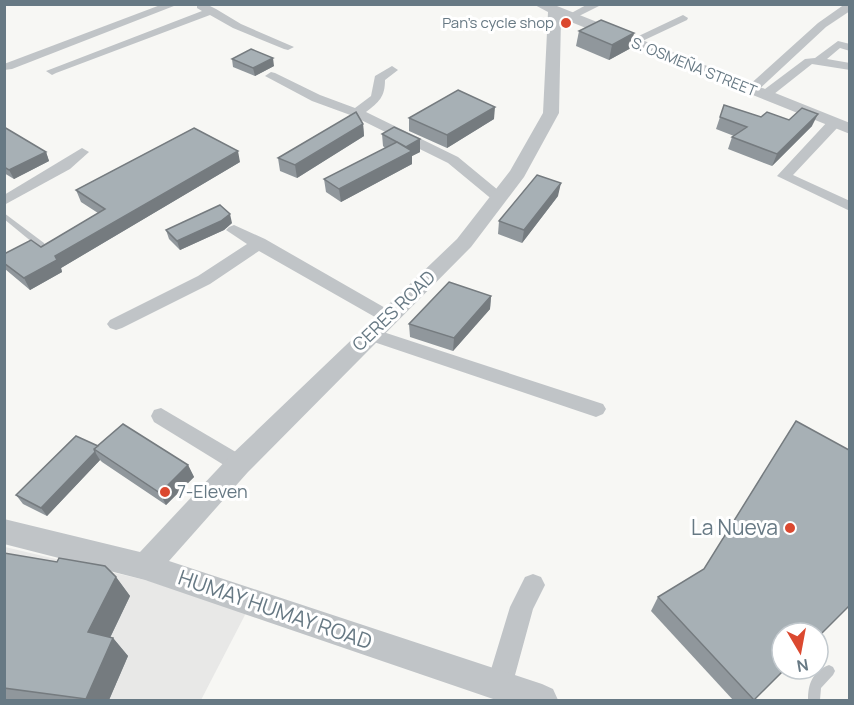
<svg xmlns="http://www.w3.org/2000/svg" width="854" height="705" font-family="Manrope,sans-serif">
	<style>
		.built { fill: #e8e8e7 }
		.lines { fill: none; stroke-linecap: round; stroke-linejoin: round }
		.service { fill: #c0c4c7; fill-rule: evenodd }
		.minor { fill: #c0c4c7; fill-rule: evenodd }
		.tertiary { fill: #c0c4c7; fill-rule: evenodd }
		.wall { fill: #90979c }
		.shaded-wall { fill: #757b7f }
		.building { fill: #a7b0b5; stroke: #757b7f; stroke-width: 1.5 }
		.poi-dot { fill: #db4930; stroke: #fff; stroke-width: 2 }
		.labels { text-anchor: middle; stroke-width: 6; stroke-linejoin: round; paint-order: stroke }
		.far-poi-label { font-size: 15px; fill: #677984; stroke: #fff; text-anchor: end }
		.far-street-label { font-size: 15px; fill: #677984; stroke: #fff }
		.street-label { font-size: 18px; fill: #677984; stroke: #fff }
		.poi-label { font-size: 18px; fill: #677984; stroke: #fff; text-anchor: start }
		.near-poi-label { font-size: 21px; fill: #677984; stroke: #fff; text-anchor: end }
		.near-street-label { font-size: 21px; fill: #677984; stroke: #fff }
	</style>
	<rect width="100%" height="100%" fill="#f7f7f4"/>
	<path class="built" d="M5,547l144,34 97,32 -45,87h-196z"/>
	<g class="lines">
		<g class="service">
			<path d="M4,213l40,30 1,2 -1,2h-6l-34,-28z"/>
			<path d="M829,665l4,2 2,4 -2,4 -12,13 -1,12h-12c0,-16 4,-28 21,-35z"/>
		</g>
		<g class="minor">
			<path d="M163,4h16l-167,65 -8,1v-6z"/>
			<path d="M197,4h9l10,5 25,15 53,23 -6,3 -4,-1 -51,-21 -23,-13 -154,58 -4,2 -6,-4 156,-60 -5,-3z"/>
			<path d="M588,4h15l-30,15 -9,-2z"/>
			<path d="M845,4h5v7l-24,16 -71,66h-8v-6l71,-64z"/>
			<path d="M683,15l5,3 -1,2 -51,24h-8l-2,-2z"/>
			<path d="M838,41l12,3v7l-10,-3 -13,11 23,4v7l-38,-6 -43,34h-8v-6l44,-33 10,-1z"/>
			<path d="M392,66l6,4 -13,10c0,17 -6,22 -19,32l92,45 46,38 2,3 -2,3h-10l-46,-38 -95,-47 -41,-15 -47,-25 6,-4 4,1 45,22 35,13 16,-12 4,-20z"/>
			<path d="M834,119l5,1 1,3 -1,3 -46,49 57,26v10l-73,-35 52,-56z"/>
			<path d="M82,148l7,4 -19,17 -66,36v-10z"/>
			<path d="M234,225l31,14 129,74 3,4 -3,4h-12l-123,-70 -49,33 -88,44 -6,2 -6,-2 -3,-4 3,-4 88,-44 49,-32 -21,-14 3,-3z"/>
			<path d="M371,328l232,76 3,5 -3,5 -7,3 -231,-78 -3,-5 3,-5z"/>
			<path d="M161,408l85,50 3,6 -3,6 -7,3 -7,-3 -78,-48 -3,-6 3,-6z"/>
			<path d="M533,574l8,3 4,8 -12,24 -21,77 -4,9 -9,4 -9,-4 -4,-9 24,-79 15,-30z"/>
		</g>
		<path class="tertiary" d="M533,4h19l298,119v11l-289,-116 -2,95 -35,64 -53,70 -223,225 -79,89 373,123 11,5 5,11h-62l-351,-120 -141,-36v-25l136,33 90,-96 227,-217 53,-68 33,-58 5,-101z"/>
	</g>
	<g class="wall">
		<path d="M579,31l52,17 -22,12 -33,-14z"/>
		<path d="M232,59l42,7 -19,10 -22,-9z"/>
		<path d="M724,105l37,12 28,3 23,6 -40,40 -44,-17 4,-12 2,-1 -18,-7z"/>
		<path d="M409,118l85,1 -47,29 -38,-17z"/>
		<path d="M363,124l1,12 -67,42 -17,-7 -2,-13z"/>
		<path d="M4,127l42,25 3,9 -35,18 -10,-6z"/>
		<path d="M382,134l38,5v13l-8,4v8l-71,38 -15,-10 -2,-13 61,-31 -2,-2z"/>
		<path d="M240,162l-179,106 1,4 -32,18 -25,-21 -1,-15 37,-7 57,-34 -17,-11 -5,-12z"/>
		<path d="M558,196l-36,47 -24,-9 1,-13z"/>
		<path d="M232,223l-8,7 -44,20 -11,-11 -3,-9z"/>
		<path d="M491,296l-1,13 -37,42 -43,-14 -1,-13z"/>
		<path d="M98,446l90,19 6,12 -28,28 -64,-43 -2,-2 -53,56 -24,-12 -7,-9z"/>
		<path d="M4,553l112,24 14,19 -20,42h3l15,18 -19,44h-105z"/>
		<path d="M658,597l127,72 -32,31h-20l-82,-89z"/>
	</g>
	<g class="shaded-wall">
		<path d="M634,33l-3,15 -22,12 3,-15z"/>
		<path d="M273,58l1,8 -19,10 -2,-8z"/>
		<path d="M495,107l-1,12 -47,29v-13z"/>
		<path d="M818,114l-6,12 -40,40 5,-12z"/>
		<path d="M363,124l1,12 -67,42 -2,-13z"/>
		<path d="M420,139v13l-8,4v8l-71,38 -2,-13 67,-42z"/>
		<path d="M238,151l2,11 -179,106 1,4 -32,18 -6,-12 31,-22z"/>
		<path d="M46,152l3,9 -35,18 -5,-9z"/>
		<path d="M561,183l-3,13 -36,47 2,-13z"/>
		<path d="M230,214l2,9 -8,7 -44,20 -3,-9z"/>
		<path d="M491,296l-1,13 -37,42 1,-13z"/>
		<path d="M95,452l5,8 -53,56 -6,-8z"/>
		<path d="M188,465l6,12 -28,28 -6,-12z"/>
		<path d="M116,577l14,19 -26,54 -16,-18z"/>
		<path d="M113,638l15,18 -19,44h-22l-1,-1z"/>
	</g>
	<g class="building">
		<path d="M601,20l33,13 -22,12 -33,-14z"/>
		<path d="M251,49l22,9 -20,10 -21,-9z"/>
		<path d="M458,90l37,17 -48,28 -38,-17z"/>
		<path d="M724,105l37,12 6,-5 22,8 13,-12 16,6 -41,40 -45,-17 15,-10 -27,-10z"/>
		<path d="M356,112l7,12 -68,41 -17,-7z"/>
		<path d="M4,127l42,25 -37,18 -5,-3z"/>
		<path d="M394,127l26,12 -14,8 -9,-5 15,9 -73,38 -15,-10 73,-37 -15,-8z"/>
		<path d="M194,128l44,23 -183,105 2,4 -33,18 -20,-15v-9l27,-14 10,7 64,-38 -29,-19z"/>
		<path d="M537,175l24,8 -37,47 -25,-9z"/>
		<path d="M220,205l10,9 -9,7 -44,20 -11,-11z"/>
		<path d="M449,282l42,14 -37,42 -45,-14z"/>
		<path d="M796,421l53,29v156l-31,31v-4h-36v36h3l-31,31 -96,-103 46,-28z"/>
		<path d="M123,424l65,41 -28,28 -66,-44z"/>
		<path d="M76,436l22,10 -4,3 1,3 -54,56 -25,-13z"/>
		<path d="M4,553l53,9 2,-4 46,8 11,11 -28,55 25,6 -27,61 -82,-11z"/>
	</g>
	<g class="poi-dot">
		<circle cx="566" cy="23" r="6"/>
		<circle cx="165" cy="492" r="6"/>
		<circle cx="790" cy="528" r="6"/>
	</g>
	<g class="labels">
		<g class="far-poi-label">
			<text x="554" y="28">Pan's cycle shop</text>
		</g>
		<g class="far-street-label">
			<text transform="translate(694 67) rotate(22)" y="5">S. OSMEÑA STREET</text>
		</g>
		<g class="street-label">
			<text transform="translate(394 311) rotate(-44)" y="6">CERES ROAD</text>
		</g>
		<g class="poi-label">
			<text x="177" y="498">7-Eleven</text>
		</g>
		<g class="near-poi-label">
			<text x="778" y="535">La Nueva</text>
		</g>
		<g class="near-street-label">
			<text transform="translate(275 610) rotate(19)" y="7">HUMAY HUMAY ROAD</text>
		</g>
	</g>
	<rect width="854" height="705" fill="none" stroke="#677984" stroke-width="12"/>
	<g transform="translate(800 651) rotate(170)"><circle r="28" fill="#ffffff" stroke="#c2c9ce" stroke-width="1.5"/>
	<path d="M0-4.5L10 22L0 15L-10 22Z" fill="#db4930"/>
	<text y="-9" font-size="16" font-weight="bold" text-anchor="middle" fill="#677984">N</text>
	</g>
</svg>
